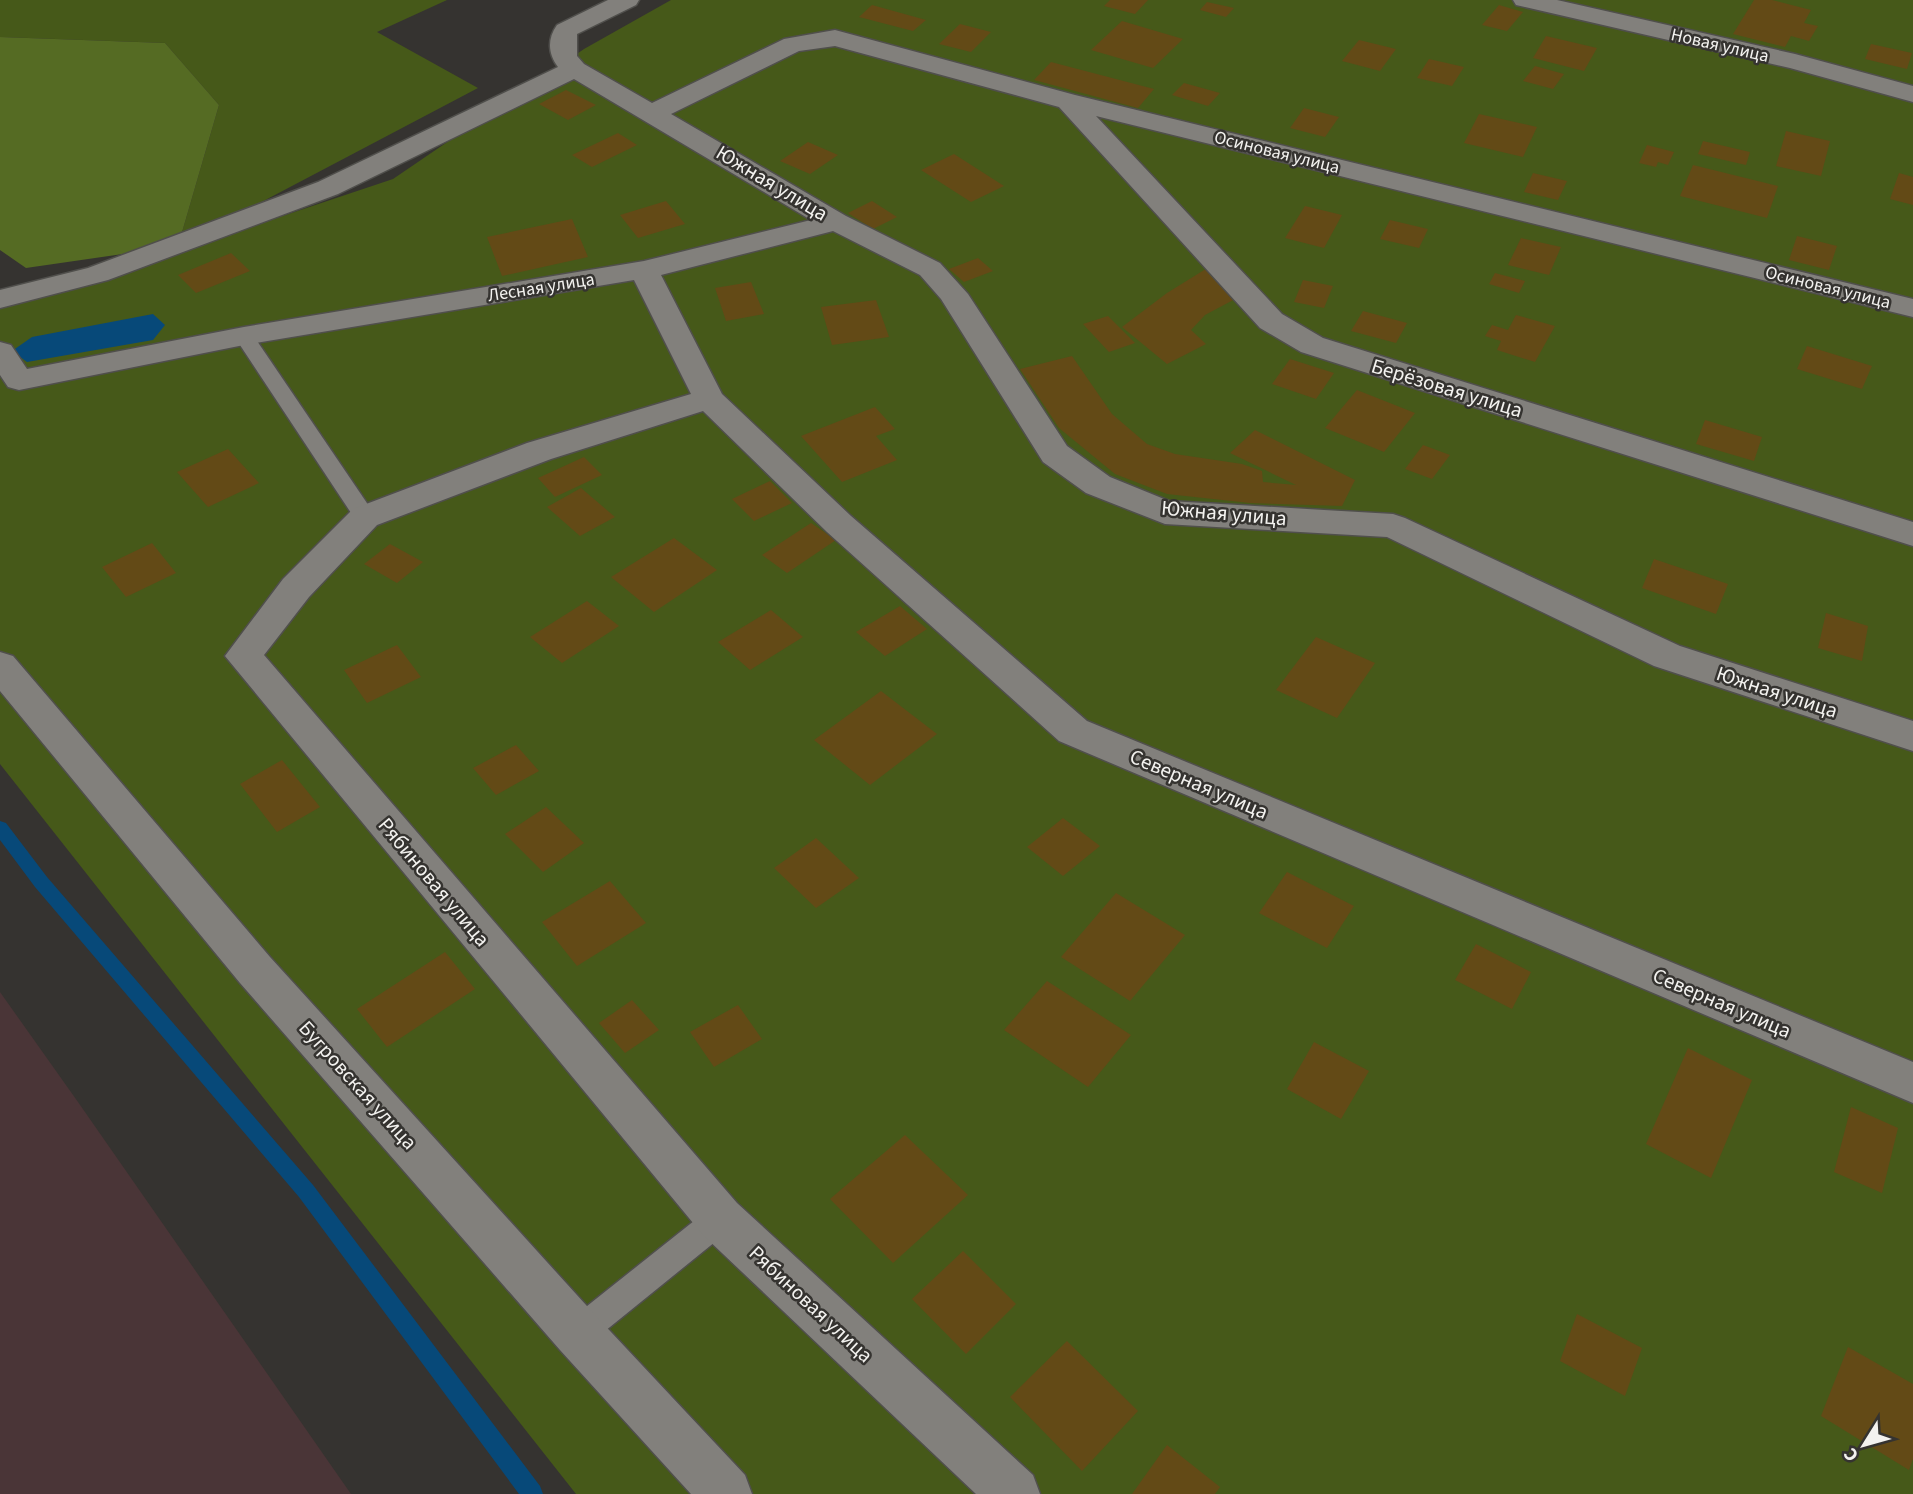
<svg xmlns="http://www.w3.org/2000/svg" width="1913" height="1494" font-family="'Source Sans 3',sans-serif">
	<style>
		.industrial { fill: #4a3537 }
		.green { fill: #465919 }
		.forest { fill: #556b23 }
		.water { fill: #074979 }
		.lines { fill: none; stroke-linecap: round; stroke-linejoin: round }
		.stream { fill: #074979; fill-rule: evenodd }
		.building { fill: #634a16 }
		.lane-casing { stroke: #504f4c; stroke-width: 3 }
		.street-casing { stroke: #504f4c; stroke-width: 3 }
		.lane { fill: #82807c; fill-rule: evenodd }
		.street { fill: #82807c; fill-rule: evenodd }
		.labels { text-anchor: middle; stroke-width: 5; stroke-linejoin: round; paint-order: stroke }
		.far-street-label { font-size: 18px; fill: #f3f2ef; stroke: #353330 }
		.street-label { font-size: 21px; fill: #f3f2ef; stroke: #353330 }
	</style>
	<rect width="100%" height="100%" fill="#353330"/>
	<path class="industrial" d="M0,992l78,110 273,392h-351z"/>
	<g class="green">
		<path d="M0,0h447l-70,32 101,56 -300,158 41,-141 -54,-62 -165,-6z"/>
		<path d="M671,0h1242v1494h-1337l-576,-730v-457l55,-15 338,-113 191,-130z"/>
	</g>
	<path class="forest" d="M0,37l165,6 54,62 -41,141 -152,22 -26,-18z"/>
	<path class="water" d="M153,314l12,11 -12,15 -126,22 -15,-11 20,-14z"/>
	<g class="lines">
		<path class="stream" d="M0,821l6,2 41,54 266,308 227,301 3,8h-24l-220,-297 -264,-310 -35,-47z"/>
	</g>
	<g class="building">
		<path d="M1110,0h38l-13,14 -31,-8z"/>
		<path d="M1754,0h18l39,10 -7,13 14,3 -9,15 -18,-5 -6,11 -52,-13z"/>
		<path d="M1207,2l27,6 -8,9 -26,-7z"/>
		<path d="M872,5l54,15 -13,11 -54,-14z"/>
		<path d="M1499,5l24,7 -16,19 -25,-6z"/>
		<path d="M1122,21l61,18 -30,29 -62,-18z"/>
		<path d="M960,24l31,8 -20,20 -32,-8z"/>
		<path d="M1546,36l51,12 -13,23 -51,-13z"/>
		<path d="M1359,40l37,9 -16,22 -38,-10z"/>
		<path d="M1871,44l41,9 -5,16 -42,-10z"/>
		<path d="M1429,59l35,8 -12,19 -35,-8z"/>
		<path d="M1051,62l103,27 -16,19 -104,-28z"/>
		<path d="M1535,66l29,8 -11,15 -30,-8z"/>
		<path d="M1184,83l36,10 -12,13 -36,-11z"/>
		<path d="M566,90l30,15 -28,15 -29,-16z"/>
		<path d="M1304,108l35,9 -14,20 -35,-9z"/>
		<path d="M1479,114l58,13 -14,30 -59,-14z"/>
		<path d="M1786,131l44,10 -9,35 -45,-10z"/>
		<path d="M618,133l19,12 -45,22 -20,-12z"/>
		<path d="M1703,141l47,11 -4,13 -48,-11z"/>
		<path d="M808,142l30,13 -28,19 -30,-13z"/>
		<path d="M1647,145l27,7 -6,13 -10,-3 -2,5 -17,-4z"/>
		<path d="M954,154l50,32 -33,16 -50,-32z"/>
		<path d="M1693,165l85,21 -11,32 -87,-22z"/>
		<path d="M1533,173l34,8 -9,19 -34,-8z"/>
		<path d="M1899,173l14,4v28l-23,-6z"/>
		<path d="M666,201l19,23 -47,14 -18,-23z"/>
		<path d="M872,201l25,16 -24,12 -25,-16z"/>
		<path d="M1305,206l37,9 -18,33 -39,-10z"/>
		<path d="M572,219l16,38 -86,19 -15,-39z"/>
		<path d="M1390,220l38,9 -9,19 -39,-9z"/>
		<path d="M1797,236l40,10 -8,24 -40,-10z"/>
		<path d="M1521,238l40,9 -12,28 -41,-10z"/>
		<path d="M231,253l19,18 -54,22 -18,-18z"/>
		<path d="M978,258l15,13 -29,11 -15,-13z"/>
		<path d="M1209,267l28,31 -32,17 -14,15 15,14 -39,20 -45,-37 45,-34z"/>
		<path d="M1495,273l30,8 -6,12 -30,-9z"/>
		<path d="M1303,280l30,6 -9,22 -30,-6z"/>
		<path d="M751,282l13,32 -38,7 -11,-33z"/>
		<path d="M876,300l13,37 -57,8 -11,-38z"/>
		<path d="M1363,311l44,12 -11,20 -45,-12z"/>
		<path d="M1516,315l39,11 -20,36 -38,-12 4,-9 -16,-5 7,-11 16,5z"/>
		<path d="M1108,316l27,27 -26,9 -26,-28z"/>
		<path d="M1807,346l65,20 -10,23 -65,-20z"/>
		<path d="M1072,356l40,58 35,30 28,10 67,10 20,7 1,11 33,3 -66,-32 25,-23 100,50 -13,26 -92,-3 -83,-9 -52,-20 -56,-46 -39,-59z"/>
		<path d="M1290,359l44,14 -18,26 -44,-15z"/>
		<path d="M1357,390l58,23 -31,39 -59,-24z"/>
		<path d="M875,407l20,22 -19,7 21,24 -55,22 -41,-46z"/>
		<path d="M1705,420l57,17 -8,24 -58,-17z"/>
		<path d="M1423,445l27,10 -18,24 -27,-10z"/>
		<path d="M228,449l31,34 -51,24 -31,-35z"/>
		<path d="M584,457l18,18 -47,22 -17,-19z"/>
		<path d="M770,481l22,22 -38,18 -22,-22z"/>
		<path d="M581,488l34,29 -35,19 -33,-29z"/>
		<path d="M811,523l25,17 -49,33 -25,-18z"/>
		<path d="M674,538l43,32 -63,42 -43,-35z"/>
		<path d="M152,543l24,30 -50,24 -24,-30z"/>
		<path d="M390,544l33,18 -26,21 -33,-19z"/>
		<path d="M1654,559l74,25 -12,30 -74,-26z"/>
		<path d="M587,601l32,25 -57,37 -32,-26z"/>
		<path d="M900,606l27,23 -42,27 -29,-24z"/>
		<path d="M771,610l32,27 -53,33 -32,-28z"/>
		<path d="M1826,613l42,13 -6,35 -44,-13z"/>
		<path d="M1316,637l59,26 -38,55 -61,-28z"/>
		<path d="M397,645l24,32 -54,26 -23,-33z"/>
		<path d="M881,691l56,43 -67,51 -56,-45z"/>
		<path d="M516,745l23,26 -43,24 -23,-27z"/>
		<path d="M282,760l38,47 -43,25 -37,-48z"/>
		<path d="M546,807l38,36 -41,29 -38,-38z"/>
		<path d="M1063,818l37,28 -37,30 -36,-29z"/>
		<path d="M816,838l43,40 -43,30 -42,-40z"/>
		<path d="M1287,872l67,34 -27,42 -68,-35z"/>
		<path d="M610,881l36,42 -69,43 -35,-44z"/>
		<path d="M1116,893l69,42 -55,66 -69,-44z"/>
		<path d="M1476,944l55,28 -19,37 -57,-29z"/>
		<path d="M445,952l30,37 -88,58 -30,-38z"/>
		<path d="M1047,981l84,54 -43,52 -84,-57z"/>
		<path d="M632,1000l27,30 -34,23 -26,-30z"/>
		<path d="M738,1005l24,34 -48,28 -24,-35z"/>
		<path d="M1314,1042l55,29 -28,48 -54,-30z"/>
		<path d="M1688,1048l64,32 -41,98 -65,-34z"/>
		<path d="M1851,1107l47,21 -16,65 -48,-21z"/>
		<path d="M905,1135l63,60 -75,68 -63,-64z"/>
		<path d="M963,1251l53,53 -50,50 -54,-55z"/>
		<path d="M1577,1314l65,34 -17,48 -65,-35z"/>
		<path d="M1067,1341l71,70 -56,60 -72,-74z"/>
		<path d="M1848,1347l65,37v75l-4,11 -88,-54z"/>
		<path d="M1167,1445l53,42 -5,7h-83z"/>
	</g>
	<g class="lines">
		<g class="lane-casing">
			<g id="lane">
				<path d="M244,330l7,2 122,180 3,5 -3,5 -8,2 -8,-2 -123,-186 3,-4z"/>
				<path d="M720,1205l11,4 4,10 -4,10 -142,115 -11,5 -11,-5 -5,-11 5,-11 142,-113z"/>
			</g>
		</g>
		<g class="street-casing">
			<g id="street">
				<path d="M608,0h31l-3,5 -59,29v22l7,8 68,39 132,-64 51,-9 240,65 838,204v18l-817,-201 186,198 41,24 590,184v24l-612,-194 -41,-24 -201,-221 -224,-61 -36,5 -128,63 175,102 94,47 28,31 99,152 43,31 59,24 224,13 12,4 275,128 233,75v30l-259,-85 -267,-129 -222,-13 -79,-31 -43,-31 -102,-163 -21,-24 -87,-44 -172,44 61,119 129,122 236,205 826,341v41l-854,-362 -232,-209 -124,-121 -152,48 -174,66 -68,72 -45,58 473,548 296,272 7,19h-64l-273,-259 -478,-579 58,-77 70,-70 174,-66 164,-49 -57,-114 -390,65 -225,45 -11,-3 -8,-12v-33l11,3 16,24 217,-42 400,-66 167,-41 -237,-141 -236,115 -230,86 -108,28v-18l88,-22 230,-86 240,-115c-10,-13 -11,-28 -1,-42z"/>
				<path d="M1513,0h44l238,54 118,32v16l-123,-34 -274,-63z"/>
				<path d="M0,652l13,4 257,301 326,359 149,159 7,19h-61l-131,-144 -320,-367 -240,-292z"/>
			</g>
		</g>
		<use href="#lane" class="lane"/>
		<use href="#street" class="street"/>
	</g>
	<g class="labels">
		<g class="far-street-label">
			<text transform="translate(1720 45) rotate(13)" y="6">Новая улица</text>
			<text transform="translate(1277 152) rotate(14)" y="6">Осиновая улица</text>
			<text transform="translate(541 287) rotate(-9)" y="6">Лесная улица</text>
			<text transform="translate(1828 287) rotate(14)" y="6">Осиновая улица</text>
		</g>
		<g class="street-label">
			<text transform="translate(772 183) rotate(31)" y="7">Южная улица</text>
			<text transform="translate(1447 388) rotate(17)" y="7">Берёзовая улица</text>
			<text transform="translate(1224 513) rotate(5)" y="7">Южная улица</text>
			<text transform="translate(1777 692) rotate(18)" y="7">Южная улица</text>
			<text transform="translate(1199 784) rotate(23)" y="7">Северная улица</text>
			<text transform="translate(434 882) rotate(50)" y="7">Рябиновая улица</text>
			<text transform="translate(1722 1003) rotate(23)" y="7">Северная улица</text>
			<text transform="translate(358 1085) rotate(48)" y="7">Бугровская улица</text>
			<text transform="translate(811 1304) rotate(43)" y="7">Рябиновая улица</text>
		</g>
	</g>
	<g transform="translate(1864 1445) rotate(233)" stroke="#353330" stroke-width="5" paint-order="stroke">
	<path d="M0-5L12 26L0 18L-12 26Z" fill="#f3f2ef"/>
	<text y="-10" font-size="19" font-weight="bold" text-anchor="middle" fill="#f3f2ef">С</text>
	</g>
</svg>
